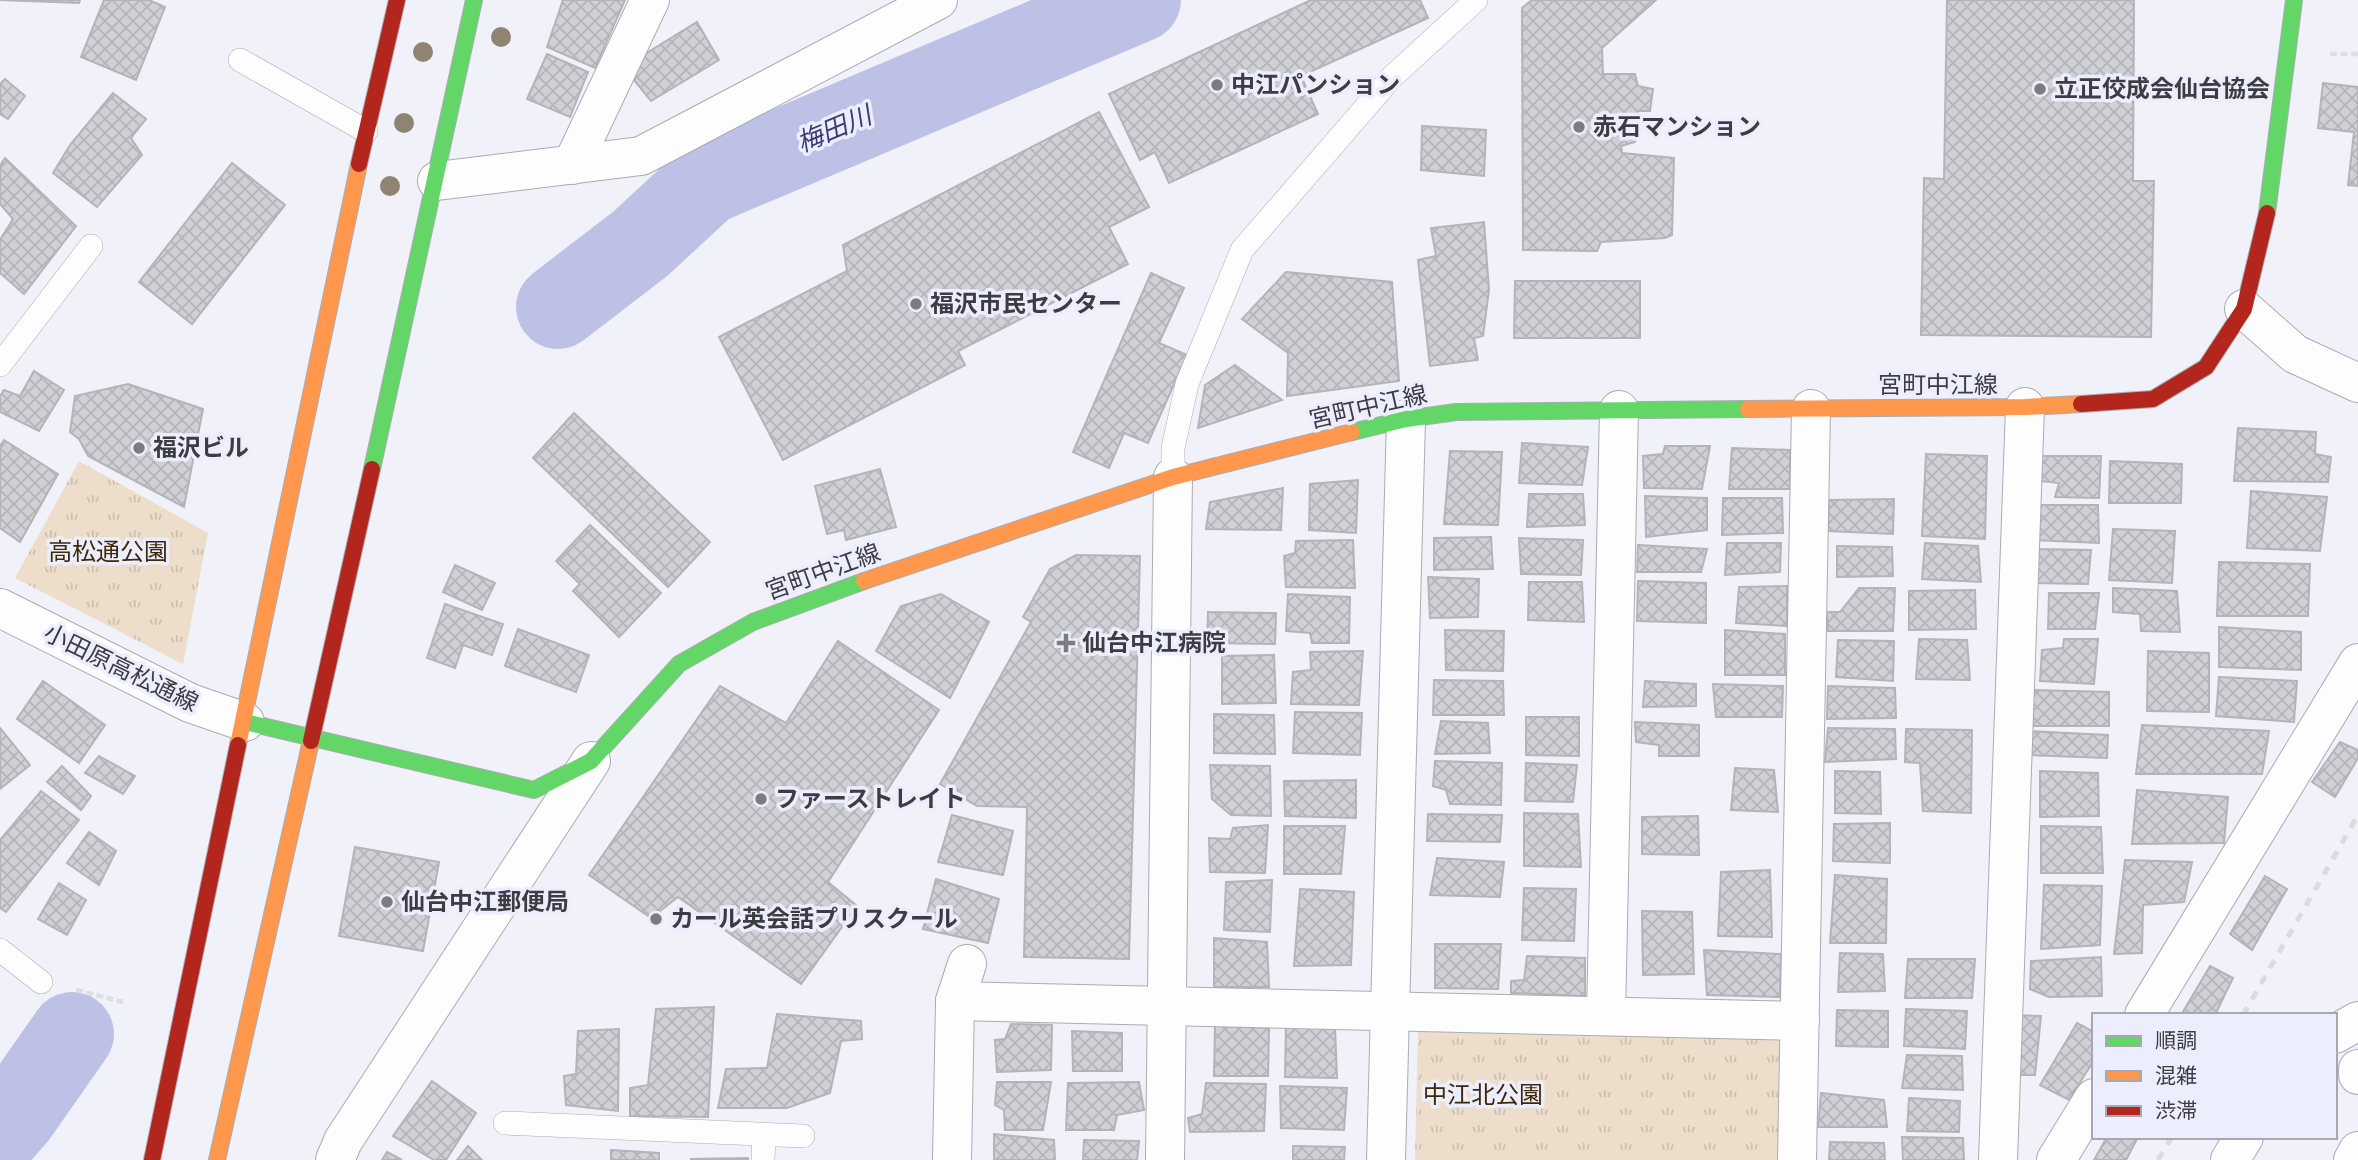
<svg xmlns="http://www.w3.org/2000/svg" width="2358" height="1160" font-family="Barlow,'Noto Sans JP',sans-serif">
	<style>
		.park { fill: url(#park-tufts) }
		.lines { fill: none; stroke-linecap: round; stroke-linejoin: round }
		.river { stroke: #bec1e6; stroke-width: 84 }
		.building { fill: url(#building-cross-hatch); stroke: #b3b4ba; stroke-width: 2 }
		.lane-casing { stroke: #abacb2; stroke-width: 24 }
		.street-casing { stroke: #abacb2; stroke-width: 40 }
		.fast-casing { stroke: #abacb2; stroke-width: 18 }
		.slow-casing { stroke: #abacb2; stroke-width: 18 }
		.jam-casing { stroke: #abacb2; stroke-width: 18 }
		.path { stroke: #dedee0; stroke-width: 4.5; stroke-dasharray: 7 3.5; stroke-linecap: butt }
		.lane { stroke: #fdfdfe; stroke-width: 23 }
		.street { stroke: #fdfdfe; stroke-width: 38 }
		.fast { stroke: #63d668; stroke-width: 16 }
		.slow { stroke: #ff974d; stroke-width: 16 }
		.jam { stroke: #b3261e; stroke-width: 16 }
		.rail { stroke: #dbdbdd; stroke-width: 5; stroke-dasharray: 9 9; stroke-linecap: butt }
		.tree { fill: #8f8372 }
		.poi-dot { fill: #7b7b82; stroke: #eceefd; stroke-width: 2.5 }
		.labels { text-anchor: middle; stroke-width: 7; stroke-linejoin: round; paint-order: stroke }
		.poi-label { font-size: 24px; font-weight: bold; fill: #3c3c42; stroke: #eceefd; text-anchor: start }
		.street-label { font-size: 24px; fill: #3c3c42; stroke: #eceefd }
		.park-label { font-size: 24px; fill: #3f2904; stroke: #eceefd }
		.water-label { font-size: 26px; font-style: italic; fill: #3b3b77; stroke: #eceefd }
	</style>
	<defs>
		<pattern id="park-tufts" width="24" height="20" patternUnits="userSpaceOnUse" patternTransform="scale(1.75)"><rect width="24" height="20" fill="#eddecb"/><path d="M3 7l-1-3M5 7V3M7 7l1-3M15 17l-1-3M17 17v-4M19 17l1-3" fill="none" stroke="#ccbfb0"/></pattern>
		<pattern id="building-cross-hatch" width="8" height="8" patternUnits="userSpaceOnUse" patternTransform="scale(1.75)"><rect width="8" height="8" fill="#d0d1d7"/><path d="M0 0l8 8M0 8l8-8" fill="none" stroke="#b4b4ba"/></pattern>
	</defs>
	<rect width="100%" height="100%" fill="#f0f1f9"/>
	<g class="park">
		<path d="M79,461l129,72 -25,131 -168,-86z"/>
		<path d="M1418,1028l363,8 -3,124h-363z"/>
	</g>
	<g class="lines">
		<g class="river">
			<path d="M558,307l82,-63 66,-61 433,-183"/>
			<path d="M0,1132l16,-18 56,-80"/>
		</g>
	</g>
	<g class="building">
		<path d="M0,0h80l-1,3z"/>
		<path d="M104,0h45l16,7 -29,73 -55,-23z"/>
		<path d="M563,0h62l-30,68 -48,-21z"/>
		<path d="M1311,0h109l8,18 -127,58 17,38 -149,69 -14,-31 -15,8 -31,-66z"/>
		<path d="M1532,0h124l-54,48 1,26h32l3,12 15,3 -3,22h-12l-3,31 -14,4 1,7 52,5 -2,77 -7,3 -64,4 -4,9 -74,-1 -1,-242z"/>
		<path d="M1947,0h187l-1,181h21l-3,156 -230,-2 3,-157 20,1z"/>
		<path d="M697,22l22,38 -68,41 -17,-21 8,-24z"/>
		<path d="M547,54l41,18 -18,45 -43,-18z"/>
		<path d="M5,79l20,17 -17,23 -8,-5v-30z"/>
		<path d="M2323,83l35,4v99l-10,-1 6,-53 -36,-4z"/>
		<path d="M113,93l33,26 -15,19 11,17 -45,52 -44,-34 17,-28z"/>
		<path d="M1099,112l50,95 -40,20 19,37 -170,87 7,14 -182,95 -64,-123 128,-66 -4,-26z"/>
		<path d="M1422,126l64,4 -2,46 -63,-6z"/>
		<path d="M5,158l71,68 -52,68 -24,-21v-33l13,-21 -13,-15v-38z"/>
		<path d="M232,163l53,42 -93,119 -53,-42z"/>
		<path d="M1484,222l5,68 -6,46 -9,2 4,22 -48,6 -12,-106 18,-4 -5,-28z"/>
		<path d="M1286,272l106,10 7,99 -112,15 1,-43 -46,-34z"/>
		<path d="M1151,273l33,15 -25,55 28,12 -39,88 -24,-10 -15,35 -36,-16z"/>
		<path d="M1515,281h125v57h-126z"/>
		<path d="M1235,365l47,35 -84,28 7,-43z"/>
		<path d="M34,371l30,19 -25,41 -39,-19v-16l4,-6 16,6z"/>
		<path d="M128,384l75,25 -19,98 -96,-51 -9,-17 -9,-7 5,-36z"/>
		<path d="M574,413l136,129 -42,45 -135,-129z"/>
		<path d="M2238,428l78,4 -1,22 16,3 -3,25 -94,-1z"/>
		<path d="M4,440l54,34 -38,68 -20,-14v-82z"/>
		<path d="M1522,443l66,4 -6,38 -63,-2z"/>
		<path d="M1665,446h45l-8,43 -58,-1 -1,-32 20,-2z"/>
		<path d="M1732,448l58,2v39h-61z"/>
		<path d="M1450,451l52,1 -4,73 -54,-1z"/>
		<path d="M1926,454l61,2 -2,83 -63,-3z"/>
		<path d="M2033,456h68l-2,42 -44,-1 4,-14 -27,-3z"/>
		<path d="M2110,461l72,3 -1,39h-72z"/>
		<path d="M880,469l16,58 -50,13 -2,-10 -17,4 -12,-48z"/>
		<path d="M1358,480l-2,53 -47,-3 1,-46z"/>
		<path d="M1283,488l-2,42 -75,-1 4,-27z"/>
		<path d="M2251,491l76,6 -7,54 -73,-3z"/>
		<path d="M1529,494h54l2,31 -58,2z"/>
		<path d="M1645,496l62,2v32l-61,7z"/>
		<path d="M1723,498h59l1,35 -61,2z"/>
		<path d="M1894,499l-1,35 -65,-3 1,-31z"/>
		<path d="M2034,505h64l1,38 -67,-3z"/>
		<path d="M590,525l71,68 -42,44 -46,-46 7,-7 -24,-23z"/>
		<path d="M2113,529l62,2 -3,52 -63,-3z"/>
		<path d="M1491,537l2,32 -59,1v-32z"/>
		<path d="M1519,538l64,2 -2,35 -60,-1z"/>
		<path d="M1353,540l2,48 -69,-1 -2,-31 11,-3 1,-12z"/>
		<path d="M1727,543h54l-1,29 -55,3z"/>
		<path d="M1925,543l53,3 3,36 -59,-3z"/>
		<path d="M1638,545l69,4 -6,23h-64z"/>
		<path d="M1837,546l55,1 1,29 -56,1z"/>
		<path d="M2033,549l58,1 -3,34 -56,-1z"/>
		<path d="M1076,555l64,1 -11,403 -105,-2 3,-150 -50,-1 -37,-22 91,-162 -8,-5 27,-48z"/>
		<path d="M2219,562l91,2 -2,52h-91z"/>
		<path d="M455,565l40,18 -13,27 -39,-18z"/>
		<path d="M1428,577l51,2 -1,38 -48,1z"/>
		<path d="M1638,581l68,2v40l-69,-2z"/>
		<path d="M1529,582h53l2,40 -56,-2z"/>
		<path d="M1787,586v40l-51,-3 3,-36z"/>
		<path d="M1859,588h36l-2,43h-65l-1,-19h13z"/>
		<path d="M2113,588l64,3 3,41 -39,-1 -1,-17 -27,-2z"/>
		<path d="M1975,590l1,39 -67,1v-39z"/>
		<path d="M2049,593h50l-4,36h-47z"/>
		<path d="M941,594l48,28 -39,76 -74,-47 25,-45z"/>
		<path d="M1288,594l62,3 -1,46h-37l-2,-10 -24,-2z"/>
		<path d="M445,604l58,20 -11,31 -29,-10 -8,23 -28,-10z"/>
		<path d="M1208,612l68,1 -1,31 -68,-1z"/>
		<path d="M2219,627l82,5v38l-82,-3z"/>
		<path d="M518,629l71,26 -13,37 -71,-26z"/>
		<path d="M1445,630l59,1 -1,40 -57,-1z"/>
		<path d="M1725,630l60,4v41h-60z"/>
		<path d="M1919,639l48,1 3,40 -54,-1z"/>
		<path d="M2064,639h34l-4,45 -54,-3 2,-31 21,-2z"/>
		<path d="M1838,640l56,1 -1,40 -57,-4z"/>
		<path d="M838,641l101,69 -111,172 29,24 -56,78 -123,-87 -27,21 -62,-43 131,-189 66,37z"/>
		<path d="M1363,651l-4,54 -68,-1 2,-32 18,-2 -1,-18z"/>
		<path d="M2148,651l61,2v59l-62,-1z"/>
		<path d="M1274,655l2,48 -54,1v-48z"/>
		<path d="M2219,677l78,4 -3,41 -78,-6z"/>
		<path d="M1434,680l69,1 1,34h-71z"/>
		<path d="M43,681l62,44 -26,38 -62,-44z"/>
		<path d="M1645,681l51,3v22l-53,1z"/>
		<path d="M1713,684l70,2 -1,31h-66z"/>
		<path d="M1828,686l67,2 1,30 -69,1z"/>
		<path d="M2033,690l76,2v34h-77z"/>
		<path d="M1295,712l67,1 -2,42 -67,-2z"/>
		<path d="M1214,714l60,1 1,39 -61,-1z"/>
		<path d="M1526,717h53v39l-53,-1z"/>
		<path d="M1441,721l47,2 2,30 -55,1z"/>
		<path d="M1635,722l64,3v31h-40v-11l-23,-3z"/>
		<path d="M2142,725l127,6 -7,43h-126z"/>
		<path d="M0,728l30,37 -30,24z"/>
		<path d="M1828,728l67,1 1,30 -71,3z"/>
		<path d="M1906,729l66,1 -1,83 -48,-2 -3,-48 -15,-1z"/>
		<path d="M2027,731l81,4 -1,23 -82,-3z"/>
		<path d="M2340,742l18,8v8l-23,39 -23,-15z"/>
		<path d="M99,756l36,20 -12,18 -38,-21z"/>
		<path d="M1435,761l67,2 -1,42 -51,-1 -4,-14 -13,-4z"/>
		<path d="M1526,763l51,2 -4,37 -48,-1z"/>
		<path d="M1210,765l60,1 1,50 -40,-1 -19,-16z"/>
		<path d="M62,766l29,30 -10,14 -34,-28z"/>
		<path d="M1735,768l39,2 4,42 -47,-2z"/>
		<path d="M1835,771l45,1 1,42 -46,-1z"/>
		<path d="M2040,771l58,2 1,43 -59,1z"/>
		<path d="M1356,780v38l-71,-2 -1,-35z"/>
		<path d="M2137,790l91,7 -4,46 -92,1z"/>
		<path d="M41,791l38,29 -73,92 -6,-4v-68z"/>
		<path d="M1524,813l54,1 3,53 -57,-1z"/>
		<path d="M1428,814l74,1 -2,27 -73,-1z"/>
		<path d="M952,815l61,16 -10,44 -65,-13z"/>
		<path d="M1698,816l1,39 -57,-1v-37z"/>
		<path d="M1890,823v40l-57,-2 1,-37z"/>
		<path d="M1268,825l-3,48 -55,-1 -1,-34 21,1 3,-11z"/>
		<path d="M1284,826h61l-4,48h-57z"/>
		<path d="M2041,826l60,1 2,46h-62z"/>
		<path d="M89,832l27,19 -17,34 -32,-22z"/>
		<path d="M355,847l84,15 -16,89 -84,-15z"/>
		<path d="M1437,858l67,4 -4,35 -70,-2z"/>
		<path d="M2125,860l67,2 -8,40 -41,3 -1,48 -28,1z"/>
		<path d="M1770,870l2,67 -54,-1 3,-64z"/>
		<path d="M1835,875l52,4 -1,64h-56z"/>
		<path d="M2265,876l22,13 -35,61 -22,-16z"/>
		<path d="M936,879l63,20 -11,44 -65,-14z"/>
		<path d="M1272,880l-2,52 -46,-2 2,-48z"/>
		<path d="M59,883l27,17 -19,35 -29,-16z"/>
		<path d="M2044,885l58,1 -2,59 -59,4z"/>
		<path d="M1524,888l52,1 -2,52 -52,-1z"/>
		<path d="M1300,889l54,3 -3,73 -57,1z"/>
		<path d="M1642,911l50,1 2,62 -51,1z"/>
		<path d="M1214,938l53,4 2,45h-55z"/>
		<path d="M1435,944h66l-3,45 -63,-1z"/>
		<path d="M1704,950l77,4 -1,43 -73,-2z"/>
		<path d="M1840,953l43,1 2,37 -47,1z"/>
		<path d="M1527,956l58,2v38l-74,-3v-12l13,-1z"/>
		<path d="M2101,957l1,39 -53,1 -19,-8 1,-28z"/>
		<path d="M1908,959h67l-3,39h-67z"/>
		<path d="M2210,966l23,12 -18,37h-34z"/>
		<path d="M714,1007l-6,110 -78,-1v-28l18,-3 8,-76z"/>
		<path d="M1906,1009l61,2 -2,38 -61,-3z"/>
		<path d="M1837,1010l51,1v36l-52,-1z"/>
		<path d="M777,1014l84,7 1,18 -21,2 -11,52 -43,15h-69l8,-39 41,-1z"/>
		<path d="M2014,1015l27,1 -6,59h-23z"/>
		<path d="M2077,1023l17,9v28l-25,40 -29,-15z"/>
		<path d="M1011,1024l41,1 -1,45 -54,2 -2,-32 10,-1z"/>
		<path d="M1215,1026l54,2 -1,48h-54z"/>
		<path d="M1286,1026l49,2 2,50 -52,-1z"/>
		<path d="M619,1029l-1,82 -52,-6 -2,-29 12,-2 2,-43z"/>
		<path d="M1072,1031l50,2v38h-49z"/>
		<path d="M1907,1055l55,1 1,34 -61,-2z"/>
		<path d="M432,1081l44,32 -30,47h-12l-41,-24z"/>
		<path d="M997,1082h54l-8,48h-38l-1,-20 -9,-5z"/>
		<path d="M1139,1082l5,28 -27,5 -3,15h-48l2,-47z"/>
		<path d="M1206,1083l60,1 -2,47 -74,1 -2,-14 14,-4z"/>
		<path d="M1280,1086l67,2 -3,42 -63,-2z"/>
		<path d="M1821,1093l63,7 3,27h-69z"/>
		<path d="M1909,1098l51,3 -1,31 -52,-1z"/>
		<path d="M994,1134l60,6 1,20h-61z"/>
		<path d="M1902,1137l61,1 1,22h-61z"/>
		<path d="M2107,1137h27l3,2 -11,21h-32z"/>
		<path d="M1084,1140l55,1 -2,19h-54z"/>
		<path d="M1830,1142l54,1 1,17h-56z"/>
		<path d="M468,1146l14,14h-25z"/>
		<path d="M1293,1146l52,1 -1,13h-51z"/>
		<path d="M611,1150l48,3v7h-48z"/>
		<path d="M387,1152l15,8h-20z"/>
		<path d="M748,1158v2h-57v-1z"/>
	</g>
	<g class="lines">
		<g class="lane-casing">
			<g id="lane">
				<path d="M240,60l126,71"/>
				<path d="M0,365l91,-119"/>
				<path d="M1173,477v-29l14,-64 55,-134 150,-173 84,-77"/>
				<path d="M0,950l41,32"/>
				<path d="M505,1123l298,13"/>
				<path d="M763,1160l1,-25"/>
			</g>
		</g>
		<g class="street-casing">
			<g id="street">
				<path d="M572,165l78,-165"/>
				<path d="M437,181l204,-25 297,-156"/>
				<path d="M2244,309l51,45 63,29"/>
				<path d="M0,608l190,95 55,19"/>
				<path d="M955,1001l845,20"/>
				<path d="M2144,1015l214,-352"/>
				<path d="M1606,1016l13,-606"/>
				<path d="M2335,1034l23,-13"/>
				<path d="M2358,1069v6"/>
				<path d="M335,1160l8,-19 248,-380"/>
				<path d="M952,1160l3,-159 12,-37"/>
				<path d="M1165,1160l8,-683"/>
				<path d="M1386,1160l20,-741"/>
				<path d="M1797,1160l14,-751"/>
				<path d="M1998,1160l27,-753"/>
				<path d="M2056,1160l38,-62"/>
				<path d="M2230,1160l14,-23"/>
				<path d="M2353,1160l5,-9"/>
			</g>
		</g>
		<g class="fast-casing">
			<g id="fast">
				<path d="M2267,213l27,-213"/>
				<path d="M1352,432l54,-13 50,-7 292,-3"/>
				<path d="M372,469l102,-469"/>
				<path d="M245,722l289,68 57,-29 88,-97 74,-42 111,-41"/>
			</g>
		</g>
		<g class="slow-casing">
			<g id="slow">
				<path d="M1748,409l277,-2 56,-3"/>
				<path d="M864,581l309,-104 179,-45"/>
				<path d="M238,745l121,-581"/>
				<path d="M217,1160l94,-419"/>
			</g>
		</g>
		<g class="jam-casing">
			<g id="jam">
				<path d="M359,164l38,-164"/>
				<path d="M2081,404l72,-5 53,-32 38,-58 23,-96"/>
				<path d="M311,741l61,-272"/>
				<path d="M152,1160l86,-415"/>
			</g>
		</g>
		<g class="path">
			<path d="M2330,54h28"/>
			<path d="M76,990l47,12"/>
		</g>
		<use href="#lane" class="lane"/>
		<use href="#street" class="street"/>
		<use href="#fast" class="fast"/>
		<use href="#slow" class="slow"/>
		<use href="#jam" class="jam"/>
		<g class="rail">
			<path d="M2243,1015l115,-200"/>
			<path d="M2158,1160l14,-23"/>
		</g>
	</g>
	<g class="tree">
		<circle cx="501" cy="37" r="10"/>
		<circle cx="423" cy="52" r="10"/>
		<circle cx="404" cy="123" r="10"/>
		<circle cx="390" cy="186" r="10"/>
	</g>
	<g class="poi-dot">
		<circle cx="1217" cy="85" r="7"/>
		<circle cx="2040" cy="89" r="7"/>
		<circle cx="1579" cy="127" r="7"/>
		<circle cx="916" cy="304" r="7"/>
		<circle cx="139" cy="448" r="7"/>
		<path d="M1062.5 632.5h7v7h7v7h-7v7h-7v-7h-7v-7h7z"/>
		<circle cx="761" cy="799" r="7"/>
		<circle cx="387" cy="902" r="7"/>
		<circle cx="656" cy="919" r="7"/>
	</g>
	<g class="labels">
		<g class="poi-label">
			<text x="1231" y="93">中江パンション</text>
			<text x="2054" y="97">立正佼成会仙台協会</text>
			<text x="1593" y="135">赤石マンション</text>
			<text x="930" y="312">福沢市民センター</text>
			<text x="153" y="456">福沢ビル</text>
			<text x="1082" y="651">仙台中江病院</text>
			<text x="775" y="807">ファーストレイト</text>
			<text x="401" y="910">仙台中江郵便局</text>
			<text x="670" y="927">カール英会話プリスクール</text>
		</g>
		<g class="street-label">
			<text x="1938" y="393">宮町中江線</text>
			<text transform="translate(1368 407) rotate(-13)" y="8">宮町中江線</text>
			<text transform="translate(823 572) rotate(-20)" y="8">宮町中江線</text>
			<text transform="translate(121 668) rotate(26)" y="8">小田原高松通線</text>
		</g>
		<g class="park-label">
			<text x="108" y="560">高松通公園</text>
			<text x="1483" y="1103">中江北公園</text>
		</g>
		<g class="water-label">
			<text transform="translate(834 129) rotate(-23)" y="9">梅田川</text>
		</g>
	</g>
	<rect x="2092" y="1013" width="245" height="126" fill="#eceefd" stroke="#a6a7b2" stroke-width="2"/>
	<rect x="2106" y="1036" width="35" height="10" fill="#63d668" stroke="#a6a7b2" stroke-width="2"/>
	<text x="2155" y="1048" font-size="21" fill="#3c3c42">順調</text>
	<rect x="2106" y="1071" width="35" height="10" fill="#ff974d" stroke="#a6a7b2" stroke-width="2"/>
	<text x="2155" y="1083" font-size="21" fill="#3c3c42">混雑</text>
	<rect x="2106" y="1106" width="35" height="10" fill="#b3261e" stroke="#a6a7b2" stroke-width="2"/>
	<text x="2155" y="1118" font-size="21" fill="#3c3c42">渋滞</text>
</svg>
